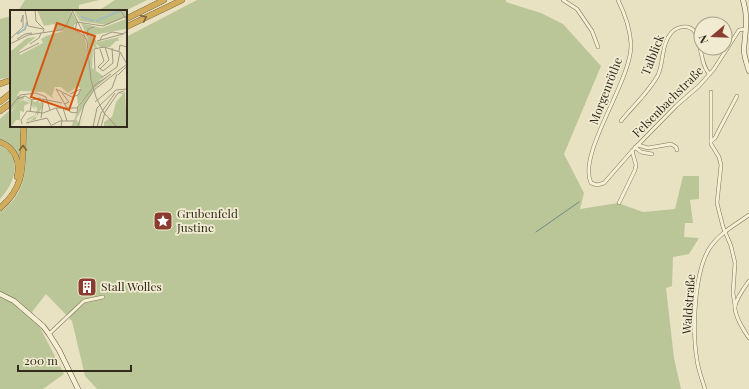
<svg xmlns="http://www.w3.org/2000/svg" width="749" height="389" font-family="'Playfair Display',serif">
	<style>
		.green { fill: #bbc698 }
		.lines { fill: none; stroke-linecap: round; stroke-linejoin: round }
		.stream { stroke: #6c8986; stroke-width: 1 }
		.street-casing { stroke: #81745b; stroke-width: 4 }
		.secondary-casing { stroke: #63553e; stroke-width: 5.5 }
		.highway-casing { stroke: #4f422f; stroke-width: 6 }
		.street { stroke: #f5efd4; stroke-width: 3 }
		.secondary { stroke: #f5efd4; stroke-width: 4.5 }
		.highway { stroke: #d1ac5a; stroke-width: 5.5 }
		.oneway { stroke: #7a6439 }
		.labels { text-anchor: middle; stroke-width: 3.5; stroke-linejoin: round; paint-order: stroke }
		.street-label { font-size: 12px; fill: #332a1e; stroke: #f1ecd1 }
		.poi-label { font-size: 12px; fill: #332a1e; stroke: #f1ecd1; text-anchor: start }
		.inset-river { fill: none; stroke: #a4bcb8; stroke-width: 2 }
		.inset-road { fill: none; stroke: #a09880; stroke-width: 1 }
		.view { fill: #d6540e; fill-opacity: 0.15; stroke: #d6540e; stroke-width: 2 }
		.inset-edge { fill: none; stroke: #332a1e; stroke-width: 2 }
	</style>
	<rect width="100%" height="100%" fill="#e9e2c2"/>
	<g class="green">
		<path d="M25,0h74l-20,5v6h-61z"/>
		<path d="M115,0h32l-22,11h-27z"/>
		<path d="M197,0h309v2l35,11 22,11 38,42 -37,88 20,39 -4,16 38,-6 25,9 32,-3 8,-33h16v23l-9,1 3,23h-8l-1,14 15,1 -10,16 -16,3 -1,29 -6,2 8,70 7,31h-584l-12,-13 -13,-55 -26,-27 -14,18 32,62 -21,15h-43v-177c32,-21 24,-54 27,-86h99v-89z"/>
		<path d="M11,16v59l-4,3 -7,1v-60z"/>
		<path d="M11,109v17h10v33l-13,-16 -8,-4v-20z"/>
		<path d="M0,146c25,11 14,38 0,53z"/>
	</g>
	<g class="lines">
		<path class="stream" d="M536,232l43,-30"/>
		<g class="street-casing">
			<g id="street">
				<path d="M563,0l14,9 15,22 6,16"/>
				<path d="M618,0c7,14 12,28 13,44 1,37 -54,109 -40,139l6,2 7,-2 28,-32 45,-46 22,-19 15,-17 25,-39 7,-1"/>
				<path d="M711,92v52l8,13 2,8 -4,38 6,24 8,19 4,17 -2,30 2,13"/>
				<path d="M621,121c12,-15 28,-29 37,-46 6,-13 3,-30 13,-42 6,-7 18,-9 24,-1 6,10 6,36 15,42"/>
				<path d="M711,141l4,-3 3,-6 19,-36"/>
				<path d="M638,145l10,3 23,-4 5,3 1,3"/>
				<path d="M635,147l6,5 11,2"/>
				<path d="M619,203l16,-33 1,-5 -4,-14"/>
				<path d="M749,281c-5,7 -12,16 -14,25 -1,9 9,25 14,32"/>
				<path d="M49,334l35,-33 19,-4"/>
				<path d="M705,389c-3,-10 -7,-20 -8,-29 -5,-29 -3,-91 14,-114 10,-14 24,-21 38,-31"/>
			</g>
		</g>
		<g class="secondary-casing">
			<g id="secondary">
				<path d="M743,0c6,21 2,29 1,50 0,7 3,14 5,21"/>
				<path d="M0,294l14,7 29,25 6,8 10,16 19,39"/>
			</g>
		</g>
		<g class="highway-casing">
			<g id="highway">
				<path d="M126,19l38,-19"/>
				<path d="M126,27l56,-27"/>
				<path d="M0,84l11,-4"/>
				<path d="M0,102l11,-9"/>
				<path d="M0,111l11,-8"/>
				<path d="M0,142c15,6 21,20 17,35"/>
				<path d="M0,208c29,-24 21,-50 24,-82"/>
			</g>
		</g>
		<use href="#street" class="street"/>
		<use href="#secondary" class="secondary"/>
		<use href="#highway" class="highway"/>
	</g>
	<defs><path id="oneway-chevron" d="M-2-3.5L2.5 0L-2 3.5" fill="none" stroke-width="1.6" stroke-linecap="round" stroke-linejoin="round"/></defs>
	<g class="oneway">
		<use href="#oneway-chevron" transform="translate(144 18) rotate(-26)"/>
		<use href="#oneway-chevron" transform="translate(23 148) rotate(-90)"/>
	</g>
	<defs>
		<g id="sight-square" transform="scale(1)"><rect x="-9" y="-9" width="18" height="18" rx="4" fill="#8a3c31" stroke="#f1ecd1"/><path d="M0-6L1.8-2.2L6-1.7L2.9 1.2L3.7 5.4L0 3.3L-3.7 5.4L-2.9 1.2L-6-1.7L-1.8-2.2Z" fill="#fff"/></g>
		<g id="building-square" transform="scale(1)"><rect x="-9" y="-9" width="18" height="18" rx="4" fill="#8a3c31" stroke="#f1ecd1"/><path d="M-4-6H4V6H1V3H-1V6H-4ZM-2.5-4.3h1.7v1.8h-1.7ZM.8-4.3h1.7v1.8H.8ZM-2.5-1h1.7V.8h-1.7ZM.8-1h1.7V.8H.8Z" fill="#fff"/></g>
	</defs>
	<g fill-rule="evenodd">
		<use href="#sight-square" x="163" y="221"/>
		<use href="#building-square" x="87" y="287"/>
	</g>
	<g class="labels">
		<g class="street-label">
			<text transform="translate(653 55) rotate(-69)" y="4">Talblick</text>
			<text transform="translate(606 91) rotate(-69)" y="4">Morgenröthe</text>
			<text transform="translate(668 102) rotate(-45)" y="4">Felsenbachstraße</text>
			<text transform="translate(689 304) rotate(-86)" y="4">Waldstraße</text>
		</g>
		<g class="poi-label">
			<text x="177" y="218">Grubenfeld<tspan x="177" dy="14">Justine</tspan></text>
			<text x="101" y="291">Stall Wolles</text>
		</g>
	</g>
	<g transform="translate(10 10)">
		<rect width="117" height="117" fill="#e9e2c2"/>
		<path d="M27,0h33l8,12 -4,3v5l11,8 6,34 -4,-37v2l-6,-14 21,5 24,-9v10l-33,6 4,7 27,-6 -6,2 1,3h-3l-6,6 -9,1 -6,-5 3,6h-3l-2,-4 -1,23 11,8 -4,5 10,-5 -14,12 -19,31 4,5 6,-11 -7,14h-8l12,-29 -5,8 -1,-9 4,-8 -3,-3 -10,7 -7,-6h-6l-3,9 2,3 -10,-7 -24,-1 -3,5 7,1v2l11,3 4,-2v3l3,-2 1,5 -8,14 -6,1 1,4 -1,-4 8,-5v-8l-3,-3 -4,-3 -6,-3 -3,1 -2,2 4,-2 11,5 3,8 -3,4 -6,3 1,6 -2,-7 8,-4 1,-5 -7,-7 -5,3v6l-4,-1v9h-4l-5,7 -1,-14 9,-10 -9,9v-60l17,-14 9,-1 -17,14 1,4 23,-12 -2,-4 5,-3 18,-5 -8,-1 -2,-6 -10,2zM117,0v6l-20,9 -27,-4 -6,-9 7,6 -7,-7zM115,82l2,35h-23v-5l8,-5 4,-15 7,-8h-5z" fill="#bbc698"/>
		<path class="inset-river" d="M71,7l13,4M86,11l24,-10M7,24l8,-5 2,-7"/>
		<path class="inset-road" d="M15,0l3,16 15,3M25,0l1,11 8,8 -1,3M62,0l15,31 4,39 5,17 8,16 13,14M110,0l7,10M77,26l1,-7 6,-2M75,27l-10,-7 2,-8 26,4 24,-10M0,29l13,-12v-12l-2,7M7,29l8,-5 7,-1M90,30l2,-4 10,-4 12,2M87,31l26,-7 4,-3M0,34l18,-9 33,-5 5,-4 7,-16M20,34l9,-6 2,-5M90,39l4,12 -6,6 5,4 10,-8 -1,-15M109,41l1,-6 7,2M9,43l20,-10M90,59l9,-9 -4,-13M85,60l-1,-21 10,-2 16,5 7,12M108,65l9,-9M91,68l16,-11 3,-15M46,79l16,8 6,-2 3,-6M46,79l11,19M52,83l7,9 -5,2M60,84l11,-5M7,89l8,-3 7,4M32,89l20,4M22,90l8,-2 3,5 -2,15M85,92l17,-14 5,-14M0,98l10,-13 16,-2 10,4 4,13M46,98l6,12 -1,7M53,98l4,13M59,99l1,3 7,1 1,-7M20,102l2,-12M16,113l21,-5 5,9M12,114l-1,-4 6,-9 16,2 13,-5h21l18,-23 16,-11M42,115l8,-4h14M68,117l6,-22 10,-15 33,-26M83,117l4,-19 19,-18 11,-1M87,117l4,-14 14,-20M91,117l4,-15 13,-19 6,-2"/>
		<path class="view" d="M47,13l38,13 -26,74 -38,-13z"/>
		<rect width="117" height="117" class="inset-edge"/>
	</g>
	<g transform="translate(713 36) rotate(251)"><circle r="19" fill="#f1ecd1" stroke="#a59e89"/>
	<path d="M0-3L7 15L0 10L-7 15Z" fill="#8a3c31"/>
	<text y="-6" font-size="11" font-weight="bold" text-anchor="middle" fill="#332a1e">N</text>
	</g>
	<path d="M18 365v6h113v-6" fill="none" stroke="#332a1e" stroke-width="2"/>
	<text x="24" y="365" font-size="12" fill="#332a1e" stroke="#f1ecd1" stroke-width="3" paint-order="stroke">200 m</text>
</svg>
